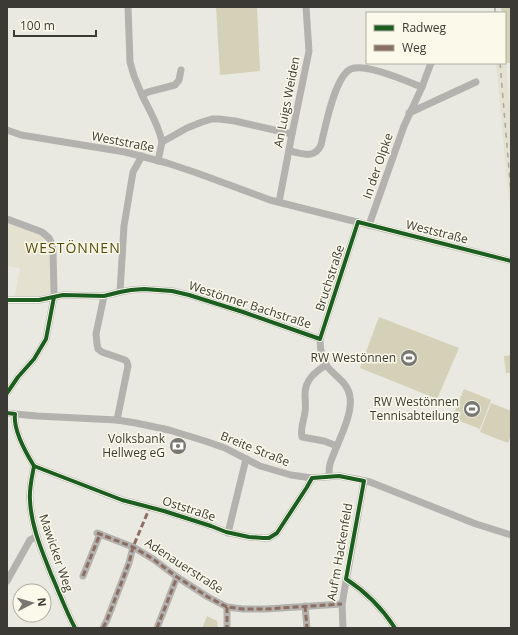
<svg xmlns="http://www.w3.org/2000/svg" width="518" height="635" font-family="'Open Sans',sans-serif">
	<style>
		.built { fill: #e4e1d1 }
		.green { fill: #d5d0b8 }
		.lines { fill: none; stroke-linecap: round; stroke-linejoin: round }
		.minor { stroke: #b3b2af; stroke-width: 7 }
		.rail { stroke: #a9a8a6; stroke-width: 1.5; stroke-dasharray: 5 5; stroke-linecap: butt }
		.quiet { stroke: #8d6e63; stroke-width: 3; stroke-dasharray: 6 3; stroke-linecap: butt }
		.cycleway-casing { stroke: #fbf9ea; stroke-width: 6 }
		.cycleway { stroke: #1b5e20; stroke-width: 4 }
		.labels { text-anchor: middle; stroke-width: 3; stroke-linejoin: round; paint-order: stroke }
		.street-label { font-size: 12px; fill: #3b3a34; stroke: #fbf9ea }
		.poi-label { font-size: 12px; fill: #3b3a34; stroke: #fbf9ea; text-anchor: end }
		.quarter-label { font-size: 14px; letter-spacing: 1px; fill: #544908; stroke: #fbf9ea }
	</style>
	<rect width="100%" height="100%" fill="#eae9e1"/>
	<g class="built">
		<path d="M505,51l6,71v100l-15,-159h9z"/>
		<path d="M7,221l38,15 6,12 2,45 -17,3h-21l5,-28 -13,-2z"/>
	</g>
	<g class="green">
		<path d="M216,7h41l3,64 -40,4z"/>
		<path d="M501,7h9l1,17v39h-5l-1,-12v-38h-3z"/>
		<path d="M379,317l80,31 -22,51 -77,-31z"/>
		<path d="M511,355v18h-5l-2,-17z"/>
		<path d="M464,389l27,11 -11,29 -28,-11z"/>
		<path d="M491,403l20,8v24l-3,8 -28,-11z"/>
		<path d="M207,616l10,5 1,7h-16z"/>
	</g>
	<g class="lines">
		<g class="minor">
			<path d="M128,7l2,55 4,14 8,19"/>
			<path d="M409,113l67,-31"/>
			<path d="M7,130l14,5 104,17 42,11 30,10 73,27 241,61"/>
			<path d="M162,142c-3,-17 -13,-32 -20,-47l6,-3 27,-7 4,-5 2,-10"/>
			<path d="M289,151c13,2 25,9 32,-6 4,-17 14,-70 30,-76 15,-6 55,12 71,18"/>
			<path d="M158,161l4,-19 25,-14 15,-6 10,-3h7l16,2 57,13"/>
			<path d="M279,202l13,-68 17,-83 -3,-44"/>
			<path d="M7,219l35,13 7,6 2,4 2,8 1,42"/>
			<path d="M369,225l35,-99 18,-39 9,-24"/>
			<path d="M120,292l4,-66 9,-54 9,-16"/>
			<path d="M104,296l-8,38 1,10 1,5 4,3 23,8 2,2 1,4 -11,54"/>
			<path d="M7,300h32l24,-5 41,1 16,-4 11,-2 13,-1 28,2 17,4 54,17 77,27"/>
			<path d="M326,365c-11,7 -21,15 -21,29 0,6 1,12 0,18 -1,8 -5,17 -3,25l22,4 13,5"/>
			<path d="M7,393l11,-16 16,-18 12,-20 8,-42"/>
			<path d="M7,413l8,1 22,2 80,4 19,3 33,7 36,11 20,7 35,18 31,9 21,3 27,-2 17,3 14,3 106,42 35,11"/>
			<path d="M15,414c-2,16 11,39 19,52 -2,11 -5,23 -4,34 1,26 12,51 21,74 8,18 15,37 24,54"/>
			<path d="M34,466l88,34 42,11 47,15 15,6 23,5 14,1h6l8,-5 30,-46 5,-9"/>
			<path d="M329,476c0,-4 0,-8 1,-12 6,-19 23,-48 20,-67 -2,-15 -15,-20 -23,-31 -5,-7 -7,-18 -7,-27l38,-117"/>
			<path d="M97,533l36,14 20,12 24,18 31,20 19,10 16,2h23l76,-5"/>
			<path d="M228,533l18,-74"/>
			<path d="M83,576l17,-42"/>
			<path d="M346,579c20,13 36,29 49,49"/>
			<path d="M7,581l23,-41 7,-4"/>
			<path d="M305,606l2,22"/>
			<path d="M227,607v21"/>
			<path d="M103,628l4,-8 22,-57 4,-16"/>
			<path d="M157,628l20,-51"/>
			<path d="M343,628l-1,-24 22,-123"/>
		</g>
		<g class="rail">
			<path d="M495,7v6"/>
			<path d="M500,63l11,130"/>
		</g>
		<g class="quiet">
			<path d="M97,533l36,14 20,12 24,18 31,20 19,10 16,2h23l76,-5"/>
			<path d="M83,576l17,-42"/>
			<path d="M305,606l2,22"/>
			<path d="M227,607v21"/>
			<path d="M103,628l4,-8 22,-57 4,-16 17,-40"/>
			<path d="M157,628l20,-51"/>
		</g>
		<g class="cycleway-casing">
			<g id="cycleway">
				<path d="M7,300h32l24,-5 41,1 16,-4 11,-2 13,-1 28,2 17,4 54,17 77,27 38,-117 153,39"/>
				<path d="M7,393l11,-16 16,-18 12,-20 8,-42"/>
				<path d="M7,413l8,1c-2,16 11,39 19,52 -2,11 -5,23 -4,34 1,26 12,51 21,74 8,18 15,37 24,54"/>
				<path d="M34,466l88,34 42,11 47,15 15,6 23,5 14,1h6l8,-5 30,-46 5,-9 27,-2 25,5 -18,98c20,13 36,29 49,49"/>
			</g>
		</g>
		<use href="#cycleway" class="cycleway"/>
	</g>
	<defs>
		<g id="stadium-disc" transform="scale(0.9)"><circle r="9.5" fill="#787771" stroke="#fbf9ea"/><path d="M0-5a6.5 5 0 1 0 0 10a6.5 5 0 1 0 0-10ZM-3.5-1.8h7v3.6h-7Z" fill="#fff"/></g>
		<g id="bank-disc" transform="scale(0.9)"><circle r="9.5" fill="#787771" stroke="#fbf9ea"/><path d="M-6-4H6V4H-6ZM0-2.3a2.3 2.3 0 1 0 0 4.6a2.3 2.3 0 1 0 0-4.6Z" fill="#fff"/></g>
	</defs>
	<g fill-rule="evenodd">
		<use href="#stadium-disc" x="409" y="358"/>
		<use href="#stadium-disc" x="472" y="409"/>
		<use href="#bank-disc" x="178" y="446"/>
	</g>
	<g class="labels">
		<g class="street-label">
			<text transform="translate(287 102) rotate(-79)" y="4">An Luigs Weiden</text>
			<text transform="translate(123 142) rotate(11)" y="4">Weststraße</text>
			<text transform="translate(378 166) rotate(-71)" y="4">In der Olpke</text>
			<text transform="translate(437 232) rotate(14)" y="4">Weststraße</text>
			<text transform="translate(330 278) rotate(-72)" y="4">Bruchstraße</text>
			<text transform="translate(250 305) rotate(18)" y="4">Westönner Bachstraße</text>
			<text transform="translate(255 449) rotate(22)" y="4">Breite Straße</text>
			<text transform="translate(189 509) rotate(18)" y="4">Oststraße</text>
			<text transform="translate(340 552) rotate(-80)" y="4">Auf'm Hackenfeld</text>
			<text transform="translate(56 553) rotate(71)" y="4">Mawicker Weg</text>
			<text transform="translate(184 566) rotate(33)" y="4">Adenauerstraße</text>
		</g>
		<g class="poi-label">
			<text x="396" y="362">RW Westönnen</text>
			<text x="459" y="406">RW Westönnen<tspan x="459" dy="14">Tennisabteilung</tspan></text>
			<text x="165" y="443">Volksbank<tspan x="165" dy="14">Hellweg eG</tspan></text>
		</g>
		<g class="quarter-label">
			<text x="73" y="253">WESTÖNNEN</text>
		</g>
	</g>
	<rect width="518" height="635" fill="none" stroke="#3b3a34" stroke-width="16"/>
	<rect x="366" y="12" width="140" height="52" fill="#fbf9ea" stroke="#aeada1"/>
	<rect x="374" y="25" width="20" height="6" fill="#1b5e20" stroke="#aeada1"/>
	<text x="402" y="32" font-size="12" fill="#3b3a34">Radweg</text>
	<rect x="374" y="45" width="20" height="6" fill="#8d6e63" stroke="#aeada1"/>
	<text x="402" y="52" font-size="12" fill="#3b3a34">Weg</text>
	<g transform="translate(32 603) rotate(84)"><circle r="19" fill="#fbf9ea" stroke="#aeada1"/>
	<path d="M0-3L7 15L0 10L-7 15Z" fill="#787771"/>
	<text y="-6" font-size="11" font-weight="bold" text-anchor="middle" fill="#3b3a34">N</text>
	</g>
	<path d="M14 30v6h82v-6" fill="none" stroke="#3b3a34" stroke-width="2"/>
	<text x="20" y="30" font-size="12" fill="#3b3a34" stroke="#fbf9ea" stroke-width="3" paint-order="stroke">100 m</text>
</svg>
